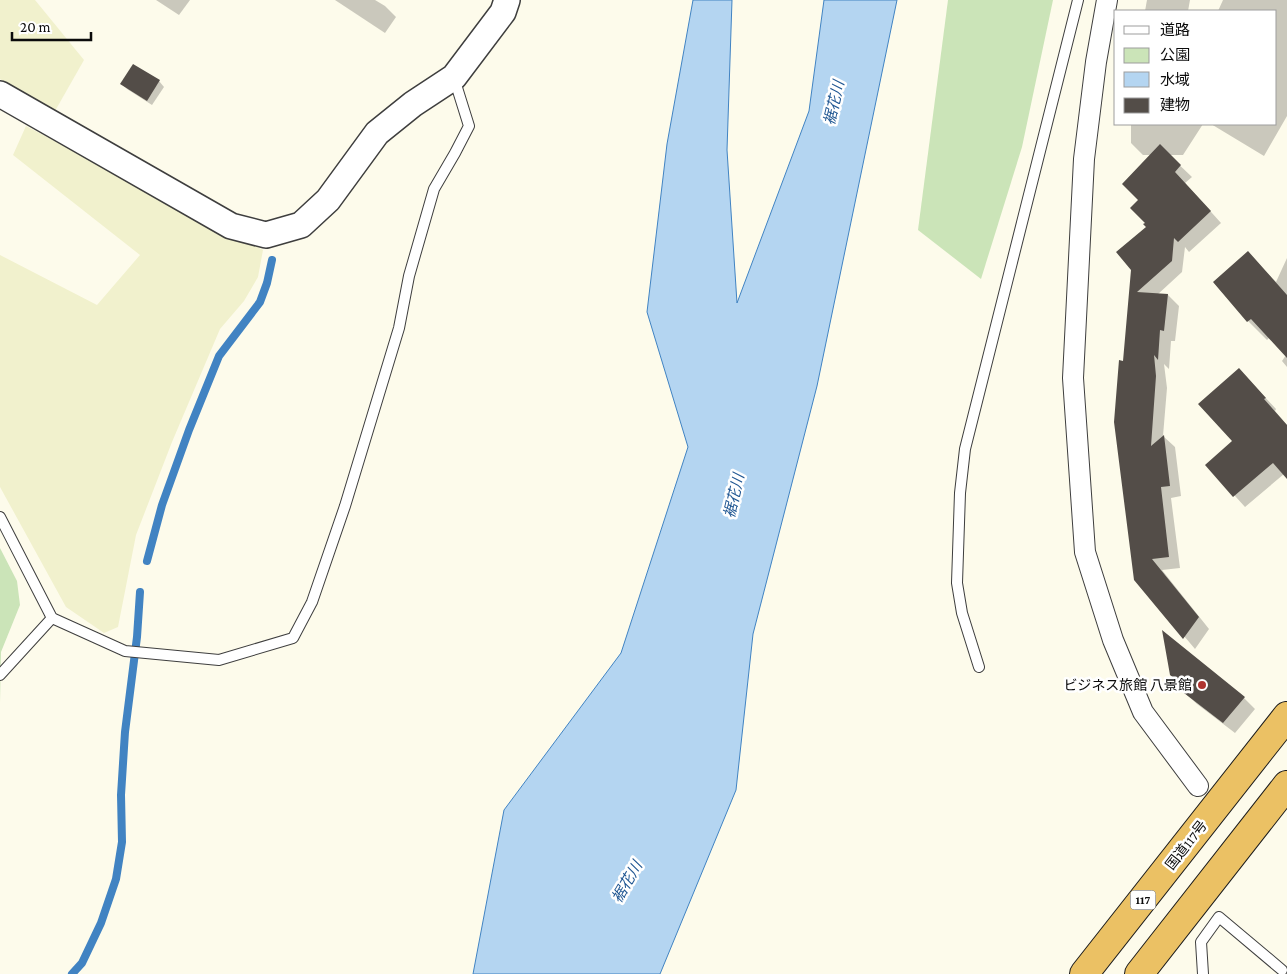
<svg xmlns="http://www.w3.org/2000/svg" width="1287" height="974" font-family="'Crimson Pro','Noto Sans JP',serif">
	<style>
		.farmland { fill: #f1f1cd }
		.green { fill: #cbe4b8 }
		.water { fill: #b4d5f1; stroke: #4183c2 }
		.shadow { fill: #0003 }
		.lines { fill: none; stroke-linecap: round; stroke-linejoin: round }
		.stream { stroke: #4183c2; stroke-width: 8 }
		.building { fill: #534d48 }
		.service-casing { stroke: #3e3e3e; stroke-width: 12 }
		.minor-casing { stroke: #3e3e3e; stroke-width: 22 }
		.tertiary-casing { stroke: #3e3e3e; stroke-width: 28 }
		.trunk-casing { stroke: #1c1c1c; stroke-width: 30 }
		.service { stroke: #fff; stroke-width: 10 }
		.minor { stroke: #fff; stroke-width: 20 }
		.tertiary { stroke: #fff; stroke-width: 25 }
		.trunk { stroke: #ebc164; stroke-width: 28 }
		.poi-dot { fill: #af342f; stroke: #fff; stroke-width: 2 }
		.labels { text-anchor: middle; stroke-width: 5; stroke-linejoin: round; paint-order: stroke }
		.shield { fill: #fff; stroke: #545454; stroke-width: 1 }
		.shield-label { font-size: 12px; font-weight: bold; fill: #0b0b0b }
		.poi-label { font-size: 14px; fill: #0b0b0b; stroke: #fff; text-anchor: end }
		.street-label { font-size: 14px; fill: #0b0b0b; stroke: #fff }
		.water-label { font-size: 15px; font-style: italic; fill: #1f5692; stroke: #fff }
	</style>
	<rect width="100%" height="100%" fill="#fdfbeb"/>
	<g class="farmland">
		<path d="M0,0h35l49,60 -29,51 -55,-32z"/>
		<path d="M26,126l237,124 -5,27 -14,24 -24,28 -48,113 -36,93 -18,92 -14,6 -38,-26 -66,-120v-232l97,50 43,-50 -127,-100z"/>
	</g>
	<g class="green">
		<path d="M948,0h105l-31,147 -41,132 -63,-49z"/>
		<path d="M0,548l17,33 3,24 -19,47 -1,51z"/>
	</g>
	<path class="water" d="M693,0h39l-5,150 10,153 72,-192 15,-111h73l-80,386 -64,248 -17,156 -76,184h-187l31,-164 117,-157 67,-206 -41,-135 20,-168z"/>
	<g class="shadow">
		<path d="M156,0h34l-11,15z"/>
		<path d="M335,0h40l10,6 11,11 -11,16z"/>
		<path d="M1147,0h43l-2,11h-43z"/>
		<path d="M1223,0h64v116l-23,40 -53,-32h65v-113h-58z"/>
		<path d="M159,81l5,6 -12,18 -25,-16 -5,-5z"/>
		<path d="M1131,124h72l-20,31h-14l23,22 -7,6 36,40 -32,29 -4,-5 -3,25 -25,23h11l11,11 -4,35h-4l-2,28 -5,-5 3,24 -4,48 12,11 6,49 -10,2 9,70 -18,2 47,59 -14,20 -59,-70 -11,-217 23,-135 -8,-27 11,-45h-8l-12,-12z"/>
		<path d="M1248,253l28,29 11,-24v109l-5,-6 4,-6 -16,-18 -3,3 -19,-19 -34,-38z"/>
		<path d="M1239,369l37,40 -1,2 12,14v52l-3,-3 -39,33 -38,-42 27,-24z"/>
		<path d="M1172,675l72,23 11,11 -20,24 -38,-29 -11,-10 3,-3z"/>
	</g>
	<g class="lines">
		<g class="stream">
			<path d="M147,561l15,-56 27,-75 30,-74 41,-54 7,-19 5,-23"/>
			<path d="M72,974l10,-11 19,-40 15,-44 6,-37 -1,-47 4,-63 12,-95 3,-45"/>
		</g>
	</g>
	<g class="building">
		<path d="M133,64l27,16 -13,21 -27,-17z"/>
		<path d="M1160,144l21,21 -6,7 36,39 -33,31 -4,-4 -2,23 -35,31 31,2 -4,37 -4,-1 -2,30 -4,-5 2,21 -5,70 13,-11 6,51 -9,1 8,70 -17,2 47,58 -16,22 -49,-59 -20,-158 5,-62 4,1 8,-91 -15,-18 30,-25 -3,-3 2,-1 -15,-15 8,-8 -16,-16z"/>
		<path d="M1248,251l39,44v63l-36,-39 -4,3 -34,-40z"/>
		<path d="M1239,368l27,30 -2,1 23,26v54l-14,-16 -40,34 -28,-32 27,-24 -34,-37z"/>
		<path d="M1162,630l83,67 -22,26 -39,-30 4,-3 -18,-15z"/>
	</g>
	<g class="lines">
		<g class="service-casing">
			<g id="service">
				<path d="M0,517l52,101 73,33 94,9 74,-22 19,-36 33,-96 54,-178 10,-52 25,-87 21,-36 14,-27 -15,-48"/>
				<path d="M979,667l-17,-54 -5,-30 3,-90 5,-44 113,-449"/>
				<path d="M0,675l52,-57"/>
				<path d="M1203,974l-2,-32 18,-25 63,53"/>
			</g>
		</g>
		<g class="minor-casing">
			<path id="minor" d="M1107,0l-11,62 -12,97 -11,219 12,174 28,88 30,72 55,74"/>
		</g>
		<g class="tertiary-casing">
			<path id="tertiary" d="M0,94l231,132 35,9 35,-10 27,-25 49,-67 36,-29 41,-27 49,-65 4,-12"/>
		</g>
		<g class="trunk-casing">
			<g id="trunk">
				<path d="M1084,974l203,-258"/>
				<path d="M1139,974l148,-189"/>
			</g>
		</g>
		<use href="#service" class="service"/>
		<use href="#minor" class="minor"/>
		<use href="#tertiary" class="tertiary"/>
		<use href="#trunk" class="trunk"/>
	</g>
	<circle class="poi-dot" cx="1202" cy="685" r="5"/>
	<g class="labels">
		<rect class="shield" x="1130.5" y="890.5" width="25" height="19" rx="4"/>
		<g class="shield-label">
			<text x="1143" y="904">117</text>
		</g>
		<g class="poi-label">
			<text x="1192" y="690">ビジネス旅館 八景館</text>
		</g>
		<g class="street-label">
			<text transform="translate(1186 845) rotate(-52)" y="5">国道117号</text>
		</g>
		<g class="water-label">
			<text transform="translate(834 103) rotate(-77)" y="5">裾花川</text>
			<text transform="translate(734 496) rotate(-77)" y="5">裾花川</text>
			<text transform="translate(627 882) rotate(-60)" y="5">裾花川</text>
		</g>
	</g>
	<rect x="1114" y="10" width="162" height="115" fill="#ffffff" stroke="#9d9d9d"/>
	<rect x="1124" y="26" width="25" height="8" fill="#ffffff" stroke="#9d9d9d"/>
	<text x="1160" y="35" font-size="15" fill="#0b0b0b">道路</text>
	<rect x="1124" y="48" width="25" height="15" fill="#cbe4b8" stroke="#9d9d9d"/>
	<text x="1160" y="60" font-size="15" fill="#0b0b0b">公園</text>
	<rect x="1124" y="72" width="25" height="15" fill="#b4d5f1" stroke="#9d9d9d"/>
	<text x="1160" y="85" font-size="15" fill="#0b0b0b">水域</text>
	<rect x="1124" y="98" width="25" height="15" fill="#534d48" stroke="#9d9d9d"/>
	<text x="1160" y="110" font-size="15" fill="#0b0b0b">建物</text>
	<path d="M12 32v8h79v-8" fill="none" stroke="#0b0b0b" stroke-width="2.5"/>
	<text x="20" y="32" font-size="15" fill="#0b0b0b" stroke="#ffffff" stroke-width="4" paint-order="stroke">20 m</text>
</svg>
